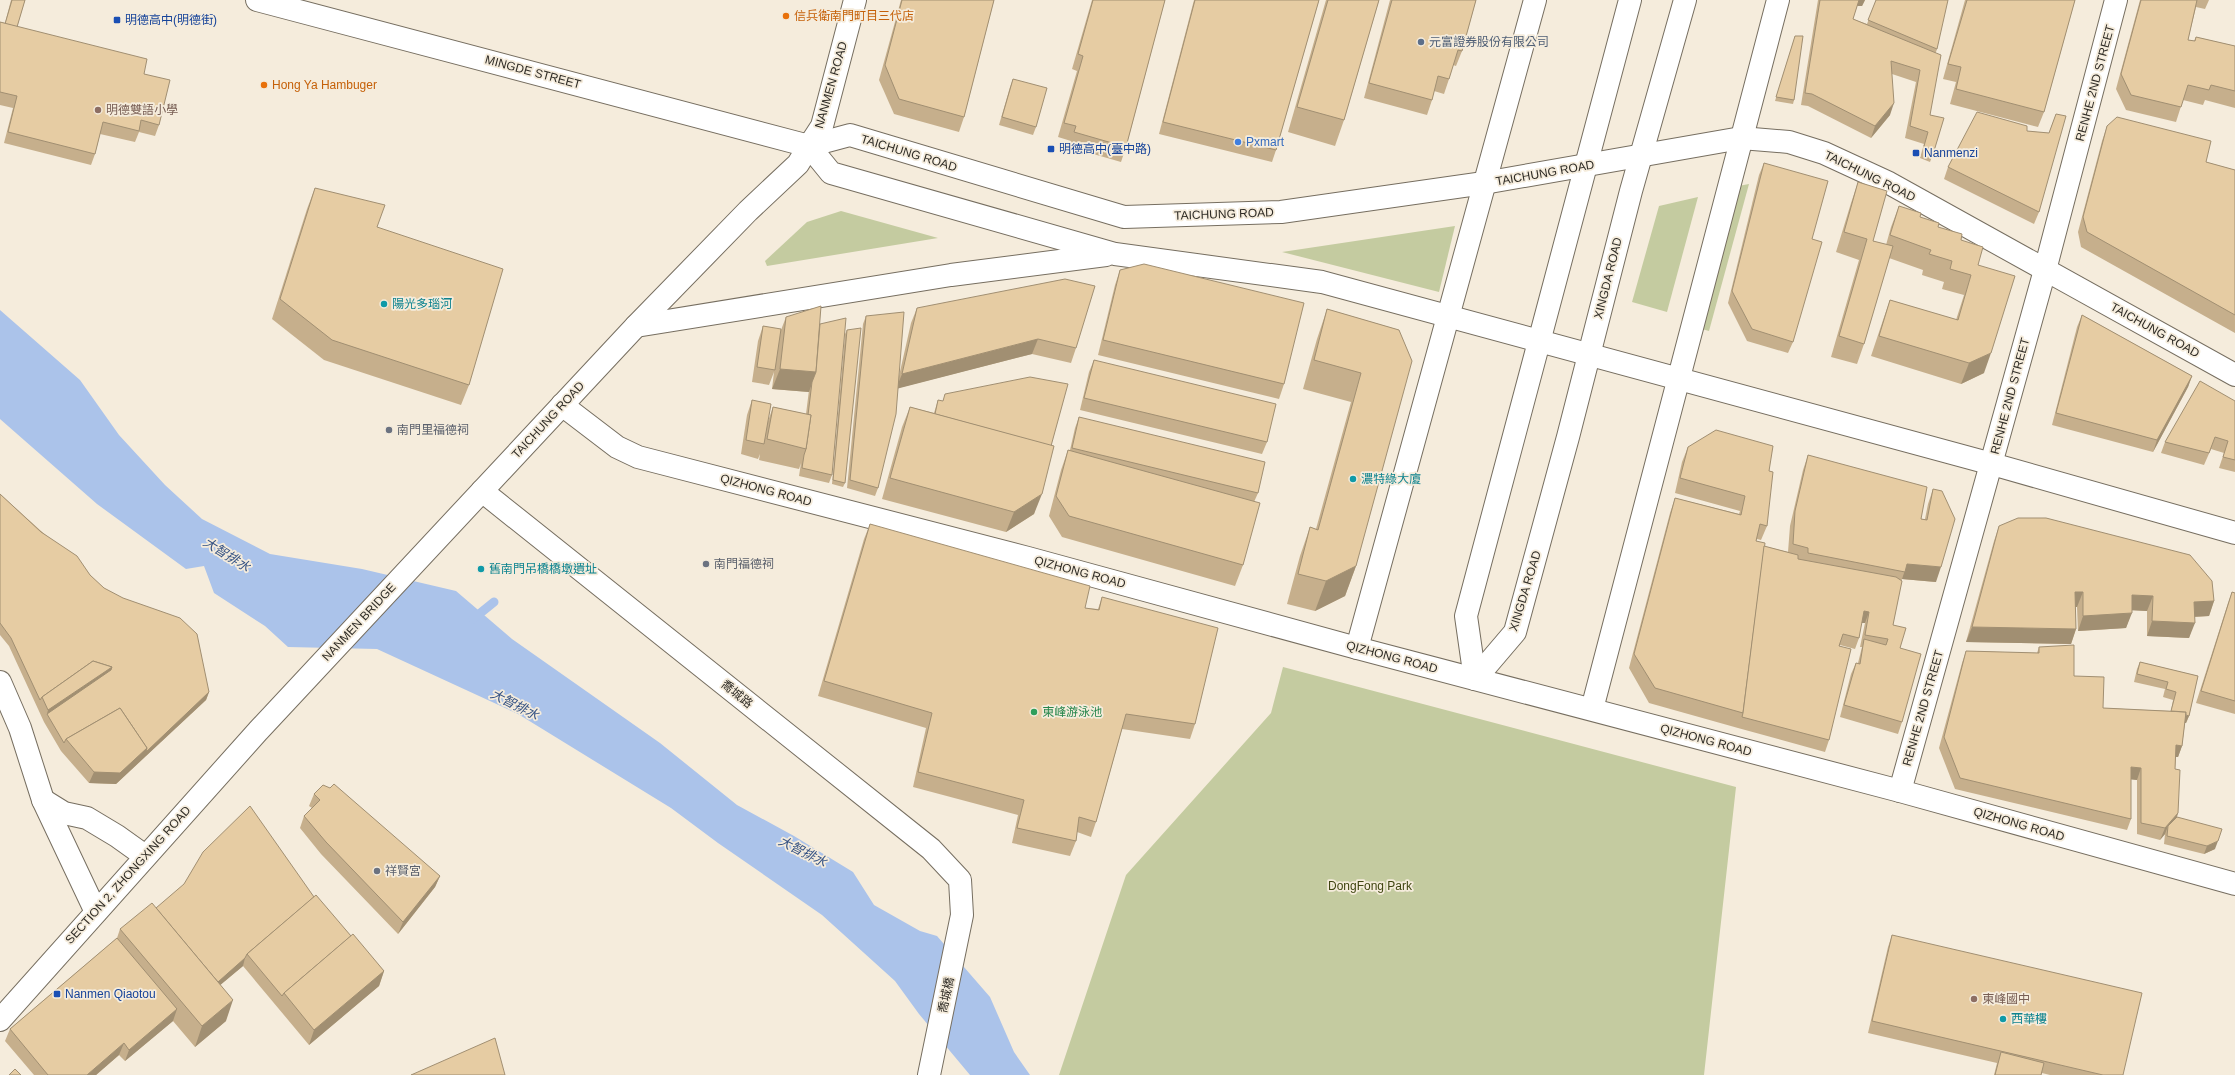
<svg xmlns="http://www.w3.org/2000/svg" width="2235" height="1075" font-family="Helvetica,'Noto Sans TC',sans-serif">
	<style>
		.green { fill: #c4cba0 }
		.water { fill: #abc3ea }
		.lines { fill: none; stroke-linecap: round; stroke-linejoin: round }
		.stream { stroke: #abc3ea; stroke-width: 9 }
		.minor-casing { stroke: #766e60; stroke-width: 24 }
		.tertiary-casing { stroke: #766e60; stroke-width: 24 }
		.minor { stroke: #fff; stroke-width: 22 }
		.tertiary { stroke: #fff; stroke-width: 22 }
		.wall { fill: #c6af8c }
		.shaded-wall { fill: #a18f72 }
		.building { fill: #e6cca3; stroke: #a18f72 }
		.food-dot { fill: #e8710a; stroke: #f5ecdc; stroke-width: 1.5 }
		.transit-dot { fill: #1a4fb4; stroke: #f5ecdc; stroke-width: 1.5 }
		.service-dot { fill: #5c6f8a; stroke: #f5ecdc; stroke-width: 1.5 }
		.education-dot { fill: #8d6e63; stroke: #f5ecdc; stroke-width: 1.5 }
		.shop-dot { fill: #3f7fe0; stroke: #f5ecdc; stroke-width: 1.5 }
		.culture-dot { fill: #0f9aa8; stroke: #f5ecdc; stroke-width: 1.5 }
		.worship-dot { fill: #6b7280; stroke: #f5ecdc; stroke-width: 1.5 }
		.leisure-dot { fill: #2e9e5b; stroke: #f5ecdc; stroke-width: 1.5 }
		.labels { text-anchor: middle; stroke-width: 3.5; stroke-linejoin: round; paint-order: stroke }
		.food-label { font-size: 12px; fill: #c56008; stroke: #f5ecdc; text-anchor: start }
		.transit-label { font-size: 12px; fill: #164399; stroke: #f5ecdc; text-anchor: start }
		.service-label { font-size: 12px; fill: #4e5e75; stroke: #f5ecdc; text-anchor: start }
		.street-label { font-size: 12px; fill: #2f2c26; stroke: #f5ecdc }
		.education-label { font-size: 12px; fill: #785e54; stroke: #f5ecdc; text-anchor: start }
		.shop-label { font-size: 12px; fill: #366cbe; stroke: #f5ecdc; text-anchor: start }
		.culture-label { font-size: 12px; fill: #0d838f; stroke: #f5ecdc; text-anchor: start }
		.worship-label { font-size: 12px; fill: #5b616d; stroke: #f5ecdc; text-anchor: start }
		.leisure-label { font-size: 12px; fill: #27864d; stroke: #f5ecdc; text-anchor: start }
		.park-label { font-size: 12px; fill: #3f4510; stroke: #f5ecdc }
		.water-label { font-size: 13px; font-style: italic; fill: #345284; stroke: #f5ecdc }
	</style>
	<rect width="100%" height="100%" fill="#f5ecdc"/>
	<g class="green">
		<path d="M1749,184l-40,147 -18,-5 37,-138z"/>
		<path d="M1698,197l-31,115 -35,-10 27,-96z"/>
		<path d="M841,211l97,27 -171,28 -2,-5 42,-39z"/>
		<path d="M1455,226l-16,66 -157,-40z"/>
		<path d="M1283,667l453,120 -32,288h-645l67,-200 145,-162z"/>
	</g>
	<path class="water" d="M0,310l80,70 39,55 46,50 37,34 68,35 92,15 94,22 56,48 148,104 77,62 57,31 59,36 21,33 46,26 17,5 53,61 24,55 16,23h-60l-51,-61 -24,-33 -73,-66 -104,-72 -47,-35 -153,-94 -141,-65 -89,-2 -23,-21 -51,-33 -10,-27 -18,3 -89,-65 -97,-85z"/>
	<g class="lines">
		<path class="stream" d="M473,619l21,-17"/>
		<g class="minor-casing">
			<g id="minor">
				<path d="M257,0l552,146 13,-20 33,-126"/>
				<path d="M562,405l55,42 21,10 390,101 329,90 543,143 335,93"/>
				<path d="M482,491l449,358 29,31 2,35 -33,160"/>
				<path d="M1900,791l145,-521 71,-270"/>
			</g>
		</g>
		<g class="tertiary-casing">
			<g id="tertiary">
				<path d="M809,146l22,27 284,81 207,28 670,182 243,69"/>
				<path d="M636,326l315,-51 155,-20"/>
				<path d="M1357,648l178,-648"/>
				<path d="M1475,679l40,-47 53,-195 63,-246 54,-191"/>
				<path d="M1475,679l-9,-63 164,-616"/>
				<path d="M0,682l20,46 23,72 53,112"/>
				<path d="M1592,709l186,-709"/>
				<path d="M43,800l21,13 23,5 30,18 28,20"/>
				<path d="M0,1020l258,-289 378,-405 112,-115 50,-47 11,-18 41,-11 274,82 157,-5 203,-29 257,-45 48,4 35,11 65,30 346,192"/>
			</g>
		</g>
		<use href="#minor" class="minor"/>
		<use href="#tertiary" class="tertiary"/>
	</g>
	<g class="wall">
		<path d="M11,0h14l-8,27 127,47 15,51 -4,11 -16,-4 -4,10 -35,-8 -5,20 -4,11 -87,-22 9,-35 -13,-3v-83l5,1z"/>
		<path d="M901,0h93l-30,117 -5,15 -65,-18 -15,-34z"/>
		<path d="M1092,0h73l-39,147 -5,15 -52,-15 2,-6 -13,-4 19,-66 -5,-2z"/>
		<path d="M1194,0h125l-43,150 -4,12 -113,-28z"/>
		<path d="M1326,0h53l-35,120 -9,26 -47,-14z"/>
		<path d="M1390,0h86l-14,51 -6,15 -3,-1 -4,14 -5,15 -10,-3 -2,9 -5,15 -63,-17z"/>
		<path d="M1818,0h47l-3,6h-5l-4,13 14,5 9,-24 61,49 -1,3 -6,63 4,36 -4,11 -10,-4 4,-14 -19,-6 11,-56 -24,-8 -2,41 -19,23 -63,-32 -7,-1z"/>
		<path d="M1965,0h110l-31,112 -6,15 -88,-23 6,-22 -13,-3z"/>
		<path d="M2140,0h69l-4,9 -9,-2 -8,33 6,1 2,-4 39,9v62l-30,-8 -2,5 -20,-5 -7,22 -50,-12 -10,-21z"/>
		<path d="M1795,36l-1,64 -1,4 -18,-3z"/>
		<path d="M1013,79l23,48 -3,8 -34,-10 11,-38z"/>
		<path d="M2056,114l-17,98 -5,12 -90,-45 4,-12 79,-36 22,2z"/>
		<path d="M2107,126l99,36 29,8v163l-154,-86 -3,-15 24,-91z"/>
		<path d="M1764,163l48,76 -19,103 -5,11 -41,-12 -19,-38 31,-128z"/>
		<path d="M1858,182l15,59 13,4 5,-18 8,-21 39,21 23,13 17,25 6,108 -23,11 -90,-28 12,-36 7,-20 66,20 8,-25 -22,-6 2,-7 -22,-7 1,-5 -34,-12 -25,86 -7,20 -26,-7 28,-97 -23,-8 15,-49z"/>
		<path d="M315,188l62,39 92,158 -8,20 -137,-45 -52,-41 35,-110z"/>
		<path d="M1120,270l164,114 -5,15 -181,-44 17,-70z"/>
		<path d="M917,308l159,40 -5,15 -39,-9 -134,34 -20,100 -3,8 -28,-8 16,-164 3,-8 33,60 12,-53z"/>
		<path d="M1327,309l72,21 -43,236 -11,30 -30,15 -28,-7 13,-48 10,-29 6,2 35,-127 -48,-13 14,-50z"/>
		<path d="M2082,315l110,61 -4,11 -35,65 -101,-27 25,-98z"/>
		<path d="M786,317l34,7 12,151 -3,8 -30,-7 2,-13 -2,6 -40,-9 1,-6 -2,5 -17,-5 6,-39 5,-15 16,21 5,-14 33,7 3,-24v2l-37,-3 2,-17 -5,13 -17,-3 6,-41 5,-15 18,4z"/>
		<path d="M847,330l-2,153 -2,4 -11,-3 13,-150z"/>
		<path d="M1094,360l173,82 -5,12 -182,-44 9,-38z"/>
		<path d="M938,400l113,46 -17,68 -28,18 -124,-33 20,-72 8,-20 24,6z"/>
		<path d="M2235,401v71l-16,-4 5,-15 -13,-4 -7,16 -43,-12 4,-11z"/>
		<path d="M1079,417l179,76 -4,9 -11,63 -8,21 -173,-49 -13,-21 12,-46 7,-20h2l5,-22z"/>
		<path d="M1688,447l81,24 -2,55 -6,14 -4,-1 -1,2 8,5 24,6 2,-26 13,-56 5,-15 113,64h4l3,-15 5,-15 3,93 -34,-3 -9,46 7,23 2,74 -4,12 -58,-17 11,-43 5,-11h2l4,-16h-2l5,-24h-4l-2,15 -4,11 -15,-4 -11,95 -4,12 -87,-24 -89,-25 -20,-35 41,-155 5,-15 64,16 1,-3 -65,-18 7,-31z"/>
		<path d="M0,494l90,81 119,117 -3,8 -90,84 -27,-1 -28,-32 -17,-29 -35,-76 -9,-11z"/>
		<path d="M870,524l215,84 13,1 4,-12 93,127 -5,15 -68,-10 -26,93 -5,15 -14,-5 -1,9 -6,15 -58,-13 6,-28 -105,-28 13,-59 -108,-32 46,-157z"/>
		<path d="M1999,526l215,75 -5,15 -14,1 -6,21 -42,-2v-25l-15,-1 -6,18 -48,3 -1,-24h-2l1,22 -5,15 -105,-2 28,-101z"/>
		<path d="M2232,592l3,1v121l-39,-11 32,-100z"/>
		<path d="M2039,647l35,29 29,32 68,3 2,-11 -10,-3 2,-8 -31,-7 3,-13 3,-7 58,14 -9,40 -3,7h-1l-3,23 -4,11h-2l-1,12 3,44 -1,4 38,32 -11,5 -40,-10 1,-10 -5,6 -23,-6v-54l-6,-1v40l-4,11 -172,-41 -16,-41 23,-85 4,-12 71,2z"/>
		<path d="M314,794l126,82 -5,11 -37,47 -77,-80 -21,-26 4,-12 8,-8 -3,-2z"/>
		<path d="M314,897l70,74 -5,15 -70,59 -66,-79 -23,19 6,36 -31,26 -22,-26 -48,40 -6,-6 -23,20h-62l-29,-34 5,-12 107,-91 3,-9 36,-21z"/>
		<path d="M1892,935l231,140h-73l-8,-2 -1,2h-47l3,-12 -129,-30 20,-86z"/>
	</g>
	<g class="shaded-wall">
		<path d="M1858,0h7l-3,6h-6z"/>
		<path d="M1894,103l-4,12 -19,23 4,-12z"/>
		<path d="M1038,339l-6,15 -136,35 6,-15z"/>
		<path d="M1991,353l-7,20 -23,11 8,-21z"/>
		<path d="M780,369l36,3 -7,20 -37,-3z"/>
		<path d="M2192,376l-4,11 -35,65 4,-12z"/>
		<path d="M1042,494l-8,20 -28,18 8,-20z"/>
		<path d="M1907,564l34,3 -5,15 -34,-3z"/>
		<path d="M1356,566l-11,30 -30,15 11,-30z"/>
		<path d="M2075,592h8l-6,15h-7z"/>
		<path d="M2132,595l21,1 -6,15 -21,-1z"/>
		<path d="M2214,601l-5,15 -21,1 6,-15z"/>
		<path d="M1864,611l5,1 -4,11h-6z"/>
		<path d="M2132,613l-6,15 -48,3 5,-15z"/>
		<path d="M2152,621l43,2 -6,15 -42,-2z"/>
		<path d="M1972,627l104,2 -5,15 -105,-2z"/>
		<path d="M112,667l-4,11 -61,36 1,-4z"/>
		<path d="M209,692l-3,8 -90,84 -27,-1 5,-11 53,-24z"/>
		<path d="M2171,715l18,1 -3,7h-18z"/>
		<path d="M2176,745l6,1 -4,11h-6z"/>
		<path d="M2131,767l10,1 -4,12 -10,-1z"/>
		<path d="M2178,813l-4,12 -6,1 -3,8 -5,6 5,-12z"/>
		<path d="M2218,841l-3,8 -11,5 3,-8z"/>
		<path d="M440,876l-5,11 -37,47 5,-12z"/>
		<path d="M245,958l-2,8 -37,31 3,-8z"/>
		<path d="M384,971l-5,15 -70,59 5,-15z"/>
		<path d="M233,1000l-7,21 -31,26 7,-21z"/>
		<path d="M177,1009l-4,12 -48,40 4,-11z"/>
		<path d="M124,1043l-5,12 -23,20h-9z"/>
	</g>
	<g class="building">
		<path d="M12,0h13l-8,27 -12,-3z"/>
		<path d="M902,0h92l-30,117 -65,-18 -14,-34z"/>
		<path d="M1093,0h72l-39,147 -52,-15 2,-6 -12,-3 19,-67 -5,-2z"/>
		<path d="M1195,0h124l-43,150 -113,-28z"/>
		<path d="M1328,0h51l-35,120 -47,-13z"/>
		<path d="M1392,0h84l-14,51 -4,-1 -9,29 -11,-3 -6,24 -63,-17z"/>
		<path d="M1820,0h39l-6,19 88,36 -11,60 14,3 -10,33 -10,-5 4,-14 -18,-6 10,-56 -29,-9 3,42 -19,23 -63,-32 -7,-1z"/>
		<path d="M1876,0h72l-11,49 -69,-29z"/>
		<path d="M1967,0h108l-31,112 -88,-23 5,-22 -13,-3z"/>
		<path d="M2141,0h56l-9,40 7,1 1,-4 39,9v45l-24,-6 -2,5 -21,-5 -7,22 -50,-12 -10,-21z"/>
		<path d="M0,22l147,37 -3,15 26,6 -11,45 -18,-5 -2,11 -36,-9 -8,32 -87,-22 9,-36 -17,-4z"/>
		<path d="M1795,36h8l-9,64 -18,-3z"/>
		<path d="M1013,79l34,9 -11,39 -34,-10z"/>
		<path d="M1977,112l50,14v5l22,2 7,-19 10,2 -27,96 -91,-45z"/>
		<path d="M2117,117l94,24 -5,21 29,8v145l-148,-83 -4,-15 24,-91z"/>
		<path d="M1764,163l64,18 -16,58 10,3 -29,100 -41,-13 -20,-38z"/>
		<path d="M1858,182l29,9 -14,50 20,5 -29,98 -25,-8 28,-97 -23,-7z"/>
		<path d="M315,188l70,17 -8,22 126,42 -34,116 -137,-45 -52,-41z"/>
		<path d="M1899,206l22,7 -1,4 19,6 -1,4 24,7 -1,6 22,7 -5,18 37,11 -24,77 -22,10 -90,-27 11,-36 68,20 13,-45 -21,-6 2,-8 -23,-7 2,-4 -41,-15z"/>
		<path d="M1144,264l160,39 -20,81 -181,-44 17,-70z"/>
		<path d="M1065,279l30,7 -19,62 -38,-9 -136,35 15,-66z"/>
		<path d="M821,306l-5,66 -36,-3 6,-52z"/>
		<path d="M1327,309l72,21 13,31 -56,205 -30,15 -28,-7 12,-47 8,3 43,-157 -47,-13z"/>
		<path d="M904,312l-8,102 -18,74 -28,-8 16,-164z"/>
		<path d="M2082,315l110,61 -35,64 -101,-27z"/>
		<path d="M846,318l-14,157 -30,-7 2,-13 2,-6 5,-34h-3l4,-33 4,-10 4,-48z"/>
		<path d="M763,326l18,3 -6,41 -18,-3z"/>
		<path d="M861,328l-16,155 -12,-3 14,-150z"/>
		<path d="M1094,360l182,44 -9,38 -183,-44z"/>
		<path d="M1030,377l38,7 -17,62 -116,-32 3,-14 5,1 2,-7z"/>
		<path d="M2200,381l35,20v59l-12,-3 5,-16 -13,-4 -6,16 -44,-11z"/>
		<path d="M752,400l19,4 -7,40 -18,-4z"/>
		<path d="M773,407l38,8 -5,34 -39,-10z"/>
		<path d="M910,407l144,39 -12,48 -28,18 -124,-34z"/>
		<path d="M1079,417l186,45 -7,31 -186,-45z"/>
		<path d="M1716,430l57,16 -4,25 4,1 -6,54 -7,-2 -4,17 9,2 -22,170 -88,-25 -21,-34 41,-156 66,17 4,-19 -65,-18 8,-31z"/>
		<path d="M1068,450l192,53 -17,62 -174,-49 -13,-20z"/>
		<path d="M1808,455l119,32 -6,32 6,1 6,-31 9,2 13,28 -14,48 -34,-3 -2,8 -97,-19v-5l-15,-4 2,-33z"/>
		<path d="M0,494l41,38 36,24 13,19 14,13 19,10 57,20 17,16 12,58 -63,60 1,-4 -27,-40 -54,31 -2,4 -17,-29 64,-44 1,-3 -19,-6 -51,36 -2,3 -29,-62 -11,-15z"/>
		<path d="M2018,518h28l144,37 22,26 2,20 -20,1 1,21 -43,-2 1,-25 -21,-1v18l-49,3v-24h-8l1,37 -104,-2 27,-101z"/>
		<path d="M870,524l220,62 -5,22 14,2 3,-13 116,31 -23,96 -69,-10 -30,108 -17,-5 -3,24 -59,-13 7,-28 -106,-28 14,-59 -108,-32z"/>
		<path d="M1764,546l34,9v4l98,18 6,4 -9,44 13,3 -6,20 21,6 -19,68 -58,-17 12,-42 4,1 4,-25 22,6 2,-6 -23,-4 4,-23 -5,-1 -5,27 -16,-4 -4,12 12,3 -22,91 -87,-23 1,-4z"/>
		<path d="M2232,592l3,1v108l-34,-10z"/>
		<path d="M2074,645v31l30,1 -1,31 83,4 -4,34 -6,-1 -1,24 5,1 -2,43 -13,15 -24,-5v-55l-10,-1v52l-171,-41 -16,-41 22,-86 73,2v-6z"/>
		<path d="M93,661l19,6 -64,43 -6,-13z"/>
		<path d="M2140,662l58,14 -9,40 -3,-1v-3l-15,-1 5,-19 -10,-3 2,-7 -31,-8z"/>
		<path d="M120,708l27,40 -27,25 -26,-1 -28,-33z"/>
		<path d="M334,784l106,92 -37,46 -77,-80 -22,-26 16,-16 -6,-6 9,-9 7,3z"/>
		<path d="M250,806l64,91 -67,57 -2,4 -27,24 -62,-74 28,-24 19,-32z"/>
		<path d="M2177,817l45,12 -4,12 -11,5 -40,-10 1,-10z"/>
		<path d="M316,895l35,41 -67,57 -2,3 -35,-42z"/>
		<path d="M152,903l81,97 -31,26 -82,-97z"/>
		<path d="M353,934l31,37 -70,59 -30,-37z"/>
		<path d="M1892,935l250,58 -19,82h-20l-231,-54z"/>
		<path d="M117,938l60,71 -48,41 -5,-7 -37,32h-39l-38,-46z"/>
		<path d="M495,1038l10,37h-94z"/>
		<path d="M2001,1052l43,11 -3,12h-46z"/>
		<path d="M15,1069l6,6h-12z"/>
	</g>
	<g class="food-dot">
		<circle cx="786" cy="16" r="4"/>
		<circle cx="264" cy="85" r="4"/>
	</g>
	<g class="transit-dot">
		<rect x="113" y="16" width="8" height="8" rx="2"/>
		<rect x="1047" y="145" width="8" height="8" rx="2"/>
		<rect x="1912" y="149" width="8" height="8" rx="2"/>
		<rect x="53" y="990" width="8" height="8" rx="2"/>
	</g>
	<circle class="service-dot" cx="1421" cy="42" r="4"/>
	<g class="education-dot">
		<circle cx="98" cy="110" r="4"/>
		<circle cx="1974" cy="999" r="4"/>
	</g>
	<circle class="shop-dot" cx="1238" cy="142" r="4"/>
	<g class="culture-dot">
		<circle cx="384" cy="304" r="4"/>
		<circle cx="1353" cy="479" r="4"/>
		<circle cx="481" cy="569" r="4"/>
		<circle cx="2003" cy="1019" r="4"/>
	</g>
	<g class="worship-dot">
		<circle cx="389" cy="430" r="4"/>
		<circle cx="706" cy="564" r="4"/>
		<circle cx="377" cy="871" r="4"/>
	</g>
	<circle class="leisure-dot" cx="1034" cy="712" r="4"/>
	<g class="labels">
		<g class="food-label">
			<text x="794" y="20">信兵衛南門町目三代店</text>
			<text x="272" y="89">Hong Ya Hambuger</text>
		</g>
		<g class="transit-label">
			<text x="125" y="24">明德高中(明德街)</text>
			<text x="1059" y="153">明德高中(臺中路)</text>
			<text x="1924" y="157">Nanmenzi</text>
			<text x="65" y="998">Nanmen Qiaotou</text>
		</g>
		<g class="service-label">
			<text x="1429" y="46">元富證券股份有限公司</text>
		</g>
		<g class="street-label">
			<text transform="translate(533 72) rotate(15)" y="4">MINGDE STREET</text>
			<text transform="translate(2095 83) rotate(-75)" y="4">RENHE 2ND STREET</text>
			<text transform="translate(831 85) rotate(-74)" y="4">NANMEN ROAD</text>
			<text transform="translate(909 153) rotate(17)" y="4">TAICHUNG ROAD</text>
			<text transform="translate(1545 173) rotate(-10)" y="4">TAICHUNG ROAD</text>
			<text transform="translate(1870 176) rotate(26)" y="4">TAICHUNG ROAD</text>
			<text transform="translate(1224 214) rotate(-2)" y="4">TAICHUNG ROAD</text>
			<text transform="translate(1608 278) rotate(-76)" y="4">XINGDA ROAD</text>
			<text transform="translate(2155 330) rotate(29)" y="4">TAICHUNG ROAD</text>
			<text transform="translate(2010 396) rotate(-75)" y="4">RENHE 2ND STREET</text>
			<text transform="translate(548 420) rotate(-47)" y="4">TAICHUNG ROAD</text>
			<text transform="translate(766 490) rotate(15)" y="4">QIZHONG ROAD</text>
			<text transform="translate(1080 572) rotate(15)" y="4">QIZHONG ROAD</text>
			<text transform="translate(1525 591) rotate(-73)" y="4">XINGDA ROAD</text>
			<text transform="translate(359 622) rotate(-47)" y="4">NANMEN BRIDGE</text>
			<text transform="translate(1392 657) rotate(15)" y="4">QIZHONG ROAD</text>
			<text transform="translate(737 694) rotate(39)" y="4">喬城路</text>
			<text transform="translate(1923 708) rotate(-74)" y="4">RENHE 2ND STREET</text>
			<text transform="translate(1706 740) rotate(15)" y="4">QIZHONG ROAD</text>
			<text transform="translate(2019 824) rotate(16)" y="4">QIZHONG ROAD</text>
			<text transform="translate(128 875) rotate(-48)" y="4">SECTION 2, ZHONGXING ROAD</text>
			<text transform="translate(946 995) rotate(-78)" y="4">喬城橋</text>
		</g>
		<g class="education-label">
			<text x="106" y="114">明德雙語小學</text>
			<text x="1982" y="1003">東峰國中</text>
		</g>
		<g class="shop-label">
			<text x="1246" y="146">Pxmart</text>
		</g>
		<g class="culture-label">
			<text x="392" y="308">陽光多瑙河</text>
			<text x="1361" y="483">濃特綠大廈</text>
			<text x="489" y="573">舊南門吊橋橋墩遺址</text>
			<text x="2011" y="1023">西華樓</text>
		</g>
		<g class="worship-label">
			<text x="397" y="434">南門里福德祠</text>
			<text x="714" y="568">南門福德祠</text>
			<text x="385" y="875">祥賢宮</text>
		</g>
		<g class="leisure-label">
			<text x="1042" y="716">東峰游泳池</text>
		</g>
		<g class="park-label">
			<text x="1370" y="890">DongFong Park</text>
		</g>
		<g class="water-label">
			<text transform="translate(227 554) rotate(32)" y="5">大智排水</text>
			<text transform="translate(515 704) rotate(27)" y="5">大智排水</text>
			<text transform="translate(803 851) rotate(27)" y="5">大智排水</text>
		</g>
	</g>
</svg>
